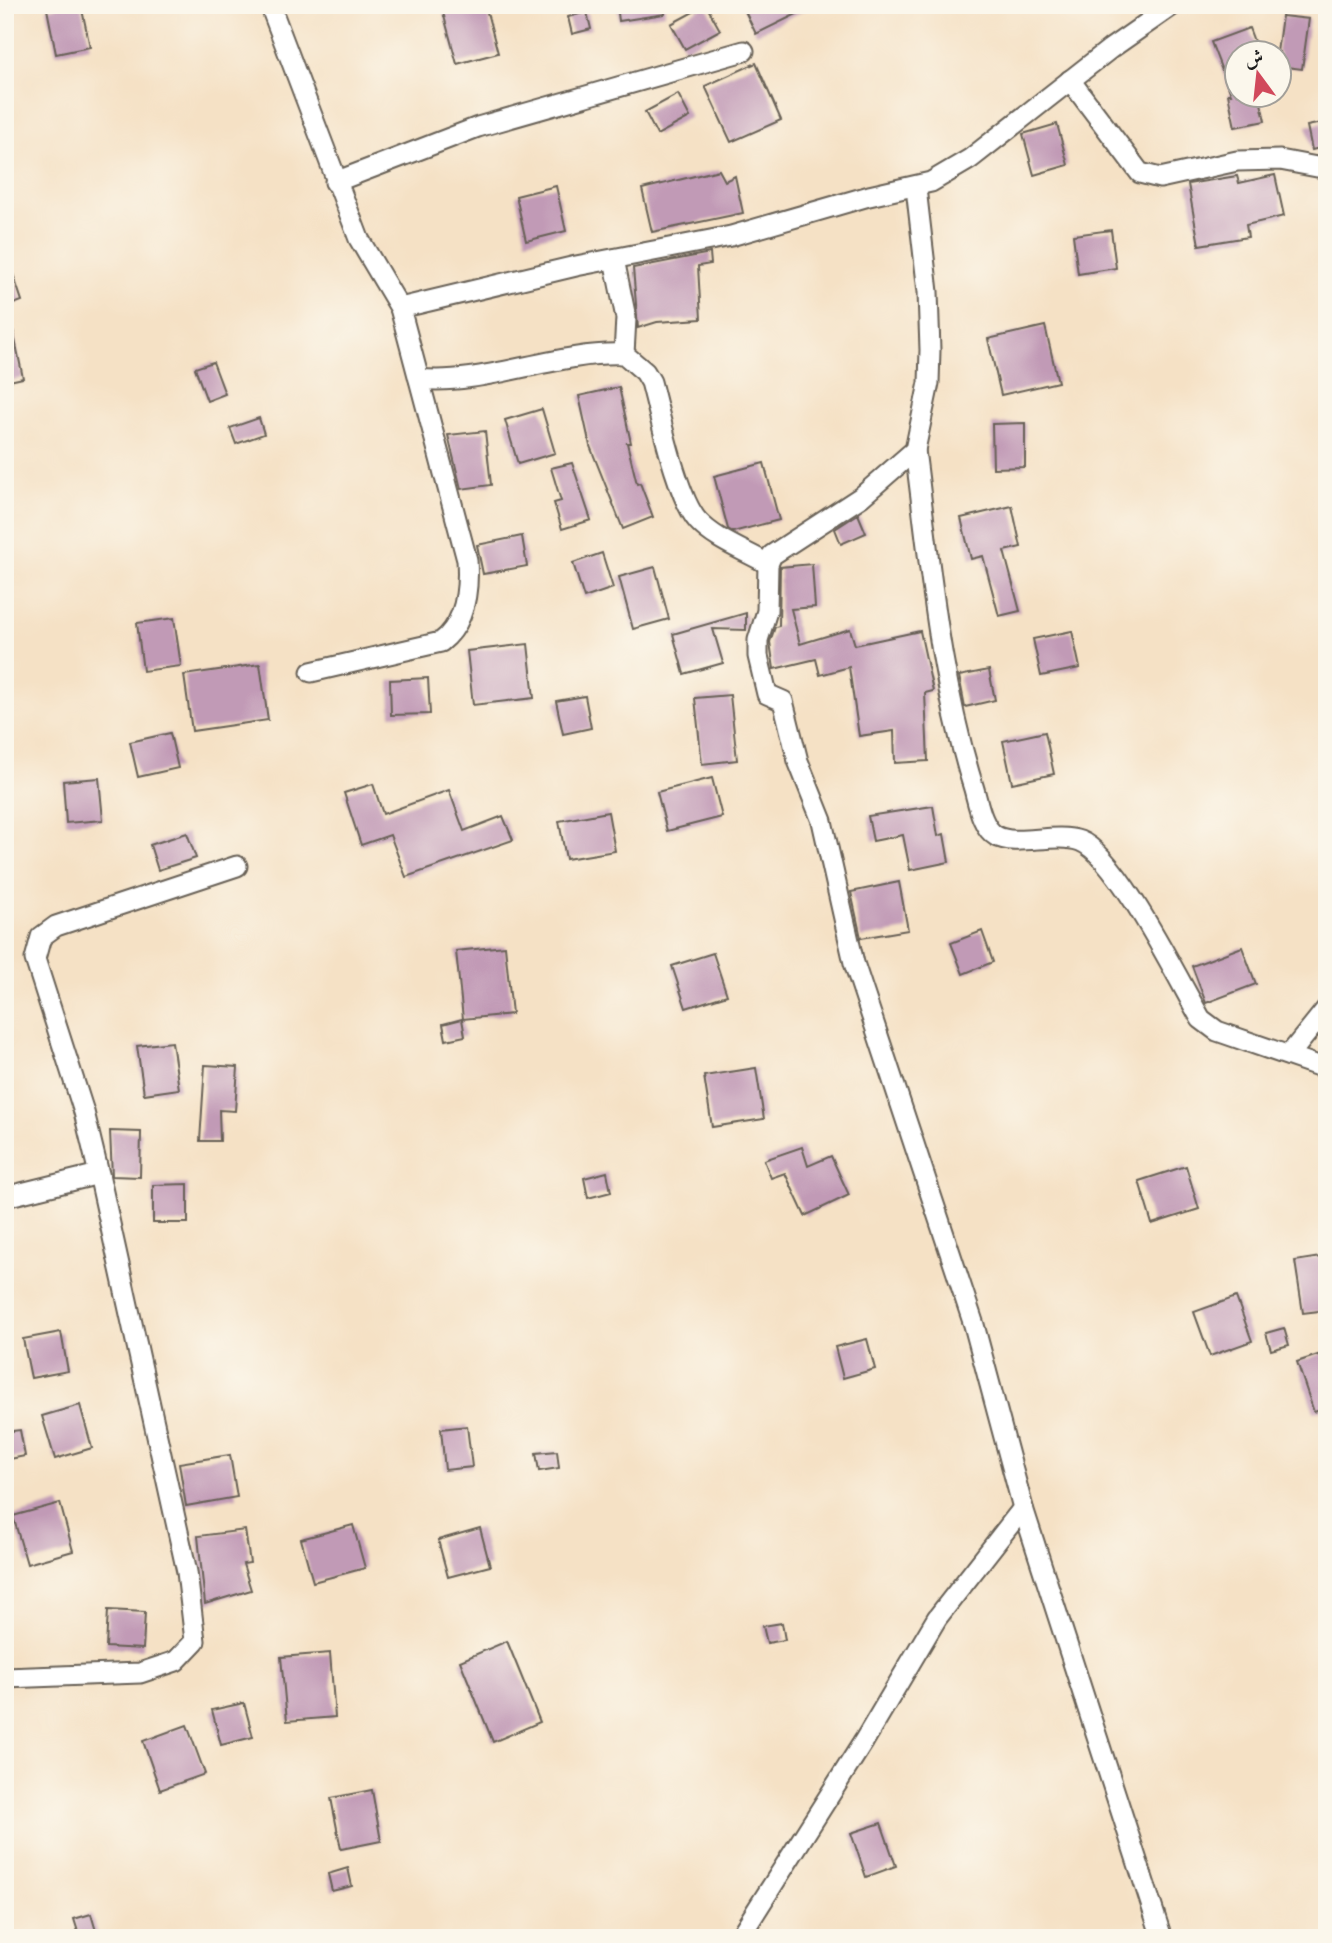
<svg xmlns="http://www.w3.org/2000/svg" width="1332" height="1943" font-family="Vollkorn,Amiri,serif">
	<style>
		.building { fill: #c19ab6 }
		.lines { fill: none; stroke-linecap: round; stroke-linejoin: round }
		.street-casing { stroke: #686157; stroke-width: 23 }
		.street { stroke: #fff; stroke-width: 19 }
	</style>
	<rect width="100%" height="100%" fill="#fbf7ec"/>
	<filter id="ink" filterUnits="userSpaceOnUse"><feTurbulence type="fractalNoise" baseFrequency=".0143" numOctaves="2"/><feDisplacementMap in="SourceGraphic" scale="14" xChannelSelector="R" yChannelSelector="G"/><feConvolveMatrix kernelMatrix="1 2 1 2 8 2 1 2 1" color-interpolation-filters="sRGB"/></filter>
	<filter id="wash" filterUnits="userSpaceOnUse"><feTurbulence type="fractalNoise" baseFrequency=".00686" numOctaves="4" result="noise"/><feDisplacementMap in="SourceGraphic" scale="28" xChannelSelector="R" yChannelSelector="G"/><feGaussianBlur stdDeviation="1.57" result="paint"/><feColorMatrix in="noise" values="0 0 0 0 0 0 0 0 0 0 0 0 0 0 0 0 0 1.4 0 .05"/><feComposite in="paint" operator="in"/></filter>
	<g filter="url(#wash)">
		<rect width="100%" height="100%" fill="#f5e1c5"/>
		<g id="blocks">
			<g class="building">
				<path d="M65,5h16l9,42 -34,7 -9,-45z"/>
				<path d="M441,5h44l13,48 -41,11z"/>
				<path d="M617,5h48v9l-46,7z"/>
				<path d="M706,5l14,25 -35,19 -14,-25z"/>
				<path d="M742,5h73l-59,29z"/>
				<path d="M587,12l4,17 -19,5 -4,-17z"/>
				<path d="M1282,16l27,3 -7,50 -23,-3v-14h-2z"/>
				<path d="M1249,28l9,24h-21v42h22l6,27 -30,6 -7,-33h3l-20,-52z"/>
				<path d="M756,63l25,57 -50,22 -26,-56z"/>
				<path d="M678,94l12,23 -33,18 -12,-23z"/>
				<path d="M1322,123l5,23 -15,4 -5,-24z"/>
				<path d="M1057,124l11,41 -34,10 -11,-41z"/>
				<path d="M719,170l6,11 10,-5 8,37 -91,19 -10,-43z"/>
				<path d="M1275,175l9,41 -38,9 2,12 -49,8 -11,-61 49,-8 2,7z"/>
				<path d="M556,186l10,45 -40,10 -10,-45z"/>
				<path d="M1111,230l5,38 -38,6 -5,-39z"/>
				<path d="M710,253l1,11 -13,2 3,53 -44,3 -19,6 -5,-60z"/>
				<path d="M8,259l14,42 -17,6v-47z"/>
				<path d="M12,325l11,53 -18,4v-56z"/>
				<path d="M1045,326l13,56 -57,13 -13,-56z"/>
				<path d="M213,362l12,32 -18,7 -12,-33z"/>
				<path d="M619,387l12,56h-4l10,41 3,-1 13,34 -30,12 -33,-83 -11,-50z"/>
				<path d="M542,409l13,44 -37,11 -13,-44z"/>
				<path d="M259,418l5,16 -28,10 -6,-16z"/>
				<path d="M1025,423v44l-32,1 -1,-44z"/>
				<path d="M485,431l6,54 -30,4 -13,-54z"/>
				<path d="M572,463l19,57 -29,9 -8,-26 7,-2 -10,-33z"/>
				<path d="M764,463l15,57 -46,12 -5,-3 -14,-53z"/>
				<path d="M1012,506l9,41 -17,4 16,60 -21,5 -16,-60 -12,3 -10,-41z"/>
				<path d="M858,514l8,19 -25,11 -6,-15z"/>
				<path d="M522,536l5,30 -44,8 -6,-29z"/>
				<path d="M602,553l11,35 -29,10 -11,-35z"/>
				<path d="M812,564l3,43 -24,2 9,35 50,-15 5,16 65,-14 13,60 -8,2 3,68 -33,2 -1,-32 -35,5 -10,-69 -29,8 -4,-16 -42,10 -4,-27 5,-15 4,-1 1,-59z"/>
				<path d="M655,567l14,52 -36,10 -14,-52z"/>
				<path d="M746,613v17l-33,-1 10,34 -39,11 -11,-40z"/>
				<path d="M174,618l7,48 -38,5 -6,-48z"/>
				<path d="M1072,631l8,37 -39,8 -8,-37z"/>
				<path d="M528,644l6,54 -61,7 -6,-54z"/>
				<path d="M260,664l8,56 -76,11 -8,-56z"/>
				<path d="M989,670l6,30 -30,7 -6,-31z"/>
				<path d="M428,678l2,36 -39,1 -1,-35z"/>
				<path d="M730,695l7,65 -35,4 -7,-66z"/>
				<path d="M585,696l6,32 -28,6 -7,-33z"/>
				<path d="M1045,732l9,42 -42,9 -9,-42z"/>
				<path d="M170,733l8,35 -40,9 -8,-35z"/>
				<path d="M99,778l4,42 -37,3 -3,-42z"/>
				<path d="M712,778l10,39 -55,14 -10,-39z"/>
				<path d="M373,784l10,30 66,-24 15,41 39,-15 10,24 -107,37 -16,-42 -29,10 -17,-52z"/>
				<path d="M933,806l5,30 6,-2 5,28 -39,8 -7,-35 -30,6 -5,-25z"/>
				<path d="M608,812l7,39 -49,8 -7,-38z"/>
				<path d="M187,833l9,25 -38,12 -8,-25z"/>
				<path d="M899,882l9,48 -47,8 -10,-46z"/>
				<path d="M982,931l11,31 -30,12 -12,-31z"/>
				<path d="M505,946l7,68 -49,5 -7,-68z"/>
				<path d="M1242,947l14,37 -50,19 -14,-37z"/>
				<path d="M713,953l14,42 -41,13 -14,-42z"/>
				<path d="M462,1019l3,17 -19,4 -3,-16z"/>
				<path d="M172,1042l7,47 -35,5 -7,-48z"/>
				<path d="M205,1065l33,2 -3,44 -16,-1 1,31h-20z"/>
				<path d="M756,1068l8,51 -52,8 -8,-51z"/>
				<path d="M110,1131l31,1 -1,45 -28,-1z"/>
				<path d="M802,1147l6,19 23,-10 18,39 -44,21 -20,-43 -14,5 -7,-18z"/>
				<path d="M1186,1166l13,43 -47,15 -13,-43z"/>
				<path d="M607,1172l4,20 -23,6 -4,-20z"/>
				<path d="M188,1184v39h-35v-38z"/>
				<path d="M1327,1256v54l-24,3 -8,-52z"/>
				<path d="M1236,1297l16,44 -42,15 -16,-44z"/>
				<path d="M1284,1328l5,17 -18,5 -5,-17z"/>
				<path d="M61,1332l7,39 -37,7 -8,-39z"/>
				<path d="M867,1339l8,30 -32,9 -8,-31z"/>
				<path d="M1327,1352v56l-13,4 -17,-50z"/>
				<path d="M80,1405l12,43 -37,11 -13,-43z"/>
				<path d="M467,1426l5,41 -27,3 -4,-41z"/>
				<path d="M20,1430l5,26 -20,4v-28z"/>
				<path d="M557,1451l2,17 -20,3 -3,-18z"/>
				<path d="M230,1455l7,42 -51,9 -7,-43z"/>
				<path d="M60,1503l13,48 -46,13 -14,-48z"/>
				<path d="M353,1525l12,43 -52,14 -12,-43z"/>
				<path d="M480,1528l10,38 -42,11 -10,-37z"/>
				<path d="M245,1530l5,33 -7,1 8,26 -46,14 -7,-68z"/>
				<path d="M108,1610l37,2 -2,37 -37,-2z"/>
				<path d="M782,1623l3,17 -18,3 -4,-17z"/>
				<path d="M507,1641l33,81 -47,20 -33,-81z"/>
				<path d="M330,1653l5,64 -48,4 -6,-64z"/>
				<path d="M244,1703l9,34 -32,8 -9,-35z"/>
				<path d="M187,1725l18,49 -45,16 -17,-49z"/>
				<path d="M372,1790l9,51 -40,8 -10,-51z"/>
				<path d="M881,1823l15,43 -30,11 -15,-44z"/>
				<path d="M348,1868l4,18 -20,5 -4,-17z"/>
				<path d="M91,1914l7,24h-18l-6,-19z"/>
			</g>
		</g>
	</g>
	<g filter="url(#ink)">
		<use href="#blocks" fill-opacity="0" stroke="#686157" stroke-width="2"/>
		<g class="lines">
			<g class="street-casing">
				<g id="street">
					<path d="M270,5l89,234 41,69 67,252c2,29 -1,63 -26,82l-130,30"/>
					<path d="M1070,80l70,93 20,5 77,-17 43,-1 37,7"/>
					<path d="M335,182l143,-55 266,-76"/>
					<path d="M916,188l12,104 2,58 -1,33 -14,67 -54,47 -89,58 -4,9 -1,47 -9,29v16l9,38 16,7 15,60 24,60 32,142 120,362 49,183 139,430"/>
					<path d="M614,259l12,59 -2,36"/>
					<path d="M400,308l176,-42 155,-30 138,-40 62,-14 39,-23 140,-110 63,-44"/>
					<path d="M419,379c65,7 137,-28 205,-25l21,18 6,10c9,33 26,116 47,139 17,19 48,30 70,43"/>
					<path d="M915,450c15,114 24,228 59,339 4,14 8,39 22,47 20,11 59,-4 84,5 37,14 99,140 121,178l16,12 110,38"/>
					<path d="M1290,1054l37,-46"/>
					<path d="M5,1197l94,-23"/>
					<path d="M5,1678l135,-5 36,-12 19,-20 -8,-69 -88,-398 -15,-62 -49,-153 6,-22 15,-11 181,-60"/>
					<path d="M739,1938l125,-197 73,-123 86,-110"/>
				</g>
			</g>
			<use href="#street" class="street"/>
		</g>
	</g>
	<rect width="1332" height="1943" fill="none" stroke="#fbf7ec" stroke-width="28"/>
	<g transform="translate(1258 74) rotate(345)"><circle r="33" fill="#fbf7ec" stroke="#a29f99" stroke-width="2"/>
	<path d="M0-5L12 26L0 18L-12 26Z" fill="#d1495b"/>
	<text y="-10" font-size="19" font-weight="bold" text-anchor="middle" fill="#1c1c1c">ش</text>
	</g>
</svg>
